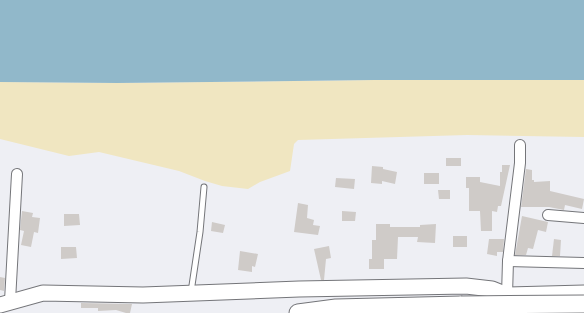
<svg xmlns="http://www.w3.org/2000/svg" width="584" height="313" font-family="Roboto,sans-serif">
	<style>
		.sand { fill: #f0e6c1 }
		.water { fill: #91b8ca }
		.building { fill: #cfcbc8 }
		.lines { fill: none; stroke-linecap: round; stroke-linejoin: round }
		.service-casing { stroke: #747579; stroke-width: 7 }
		.minor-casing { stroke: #747579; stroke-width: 12 }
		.secondary-casing { stroke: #747579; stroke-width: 17 }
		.trunk-casing { stroke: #747579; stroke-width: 19 }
		.service { stroke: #fff; stroke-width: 5 }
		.minor { stroke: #fff; stroke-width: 10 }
		.secondary { stroke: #fff; stroke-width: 15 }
		.trunk { stroke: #fff; stroke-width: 17 }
		.trunk-bridge-casing { stroke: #747579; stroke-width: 19; stroke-linecap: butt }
		.trunk-bridge { stroke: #fff; stroke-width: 17 }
	</style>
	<rect width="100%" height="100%" fill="#eeeff4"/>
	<path class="sand" d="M374,80h210v57l-117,-2 -169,5 -4,4 -4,27 -30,11 -12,7 -26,-3 -17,-5 -26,-10 -80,-19 -30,4 -69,-17v-57l117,1z"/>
	<path class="water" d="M0,0h584v80h-210l-257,3 -117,-1z"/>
	<g class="building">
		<rect x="446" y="158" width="15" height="8"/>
		<path d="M502,165h8l-9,41h-3l-1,6 -5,-1v20h-11l-1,-20h-11v-23h-3v-11h14v5l20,4v-14h2z"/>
		<path d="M372,166l11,1v2l14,3 -2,12 -13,-3v3l-11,-1z"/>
		<path d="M526,169l6,1v10h2v2l16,-1v10l34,8 -2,10 -17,-4 -1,5 -15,-3h-28z"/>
		<rect x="424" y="173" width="15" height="11"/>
		<path d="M336,178l19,1 -1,10 -19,-2z"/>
		<path d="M438,190h12v9h-11z"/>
		<path d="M298,203l10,2 -1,13 7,2 -1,5 7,1 -2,9 -24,-3z"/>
		<path d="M22,211l11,2 -1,4 8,1 -2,15 -4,-1 -3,15 -10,-2 3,-14 -4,-1z"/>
		<path d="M342,211l14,1 -1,9h-13z"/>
		<path d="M64,214h15l1,11 -16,1z"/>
		<path d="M522,216l26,6 -2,10 -8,-2 -5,19 -5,-1 -2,7h-11z"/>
		<path d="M212,222l13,3 -2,8 -12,-2z"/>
		<path d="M376,224h14v3h30v-2l16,-1 -1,19 -18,-1 1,-5h-20l-1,22h-13v10h-15v-10h3v-19h4z"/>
		<rect x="453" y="236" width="14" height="11"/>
		<path d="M489,239h15l-1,13h-6v4l-10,-2z"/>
		<path d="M554,239l7,1 -1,16h-8z"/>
		<path d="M329,246l2,12 -5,1 -2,21h-3l-7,-31z"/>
		<path d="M61,247h15l1,11 -16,1z"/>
		<path d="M240,251l18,3 -3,13 -3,-1v6l-14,-2z"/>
		<path d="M0,277l5,1 -1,13 -4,-1z"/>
		<path d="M81,303l51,1 -2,9h-4l-10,-3 -18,1v-3h-17z"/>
	</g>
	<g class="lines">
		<g class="service-casing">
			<path id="service" d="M191,292l9,-60 4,-45"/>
		</g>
		<g class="minor-casing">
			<g id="minor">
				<path d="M548,215l36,3"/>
				<path d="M508,261l76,2"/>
				<path d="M507,295l1,-34 12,-98v-18"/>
				<path d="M10,301l7,-127"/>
			</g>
		</g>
		<g class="secondary-casing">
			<path id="secondary" d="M0,305l43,-12 100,2 156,-6 167,-3 26,3 15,6 77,-2"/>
		</g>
		<g class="trunk-casing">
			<path id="trunk" d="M298,313l38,-5 125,-3"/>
		</g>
		<use href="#service" class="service"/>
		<use href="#minor" class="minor"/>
		<use href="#secondary" class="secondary"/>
		<use href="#trunk" class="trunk"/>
		<g class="trunk-bridge-casing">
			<path id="trunk-bridge" d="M461,305l123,-1"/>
		</g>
		<use href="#trunk-bridge" class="trunk-bridge"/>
	</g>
</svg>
